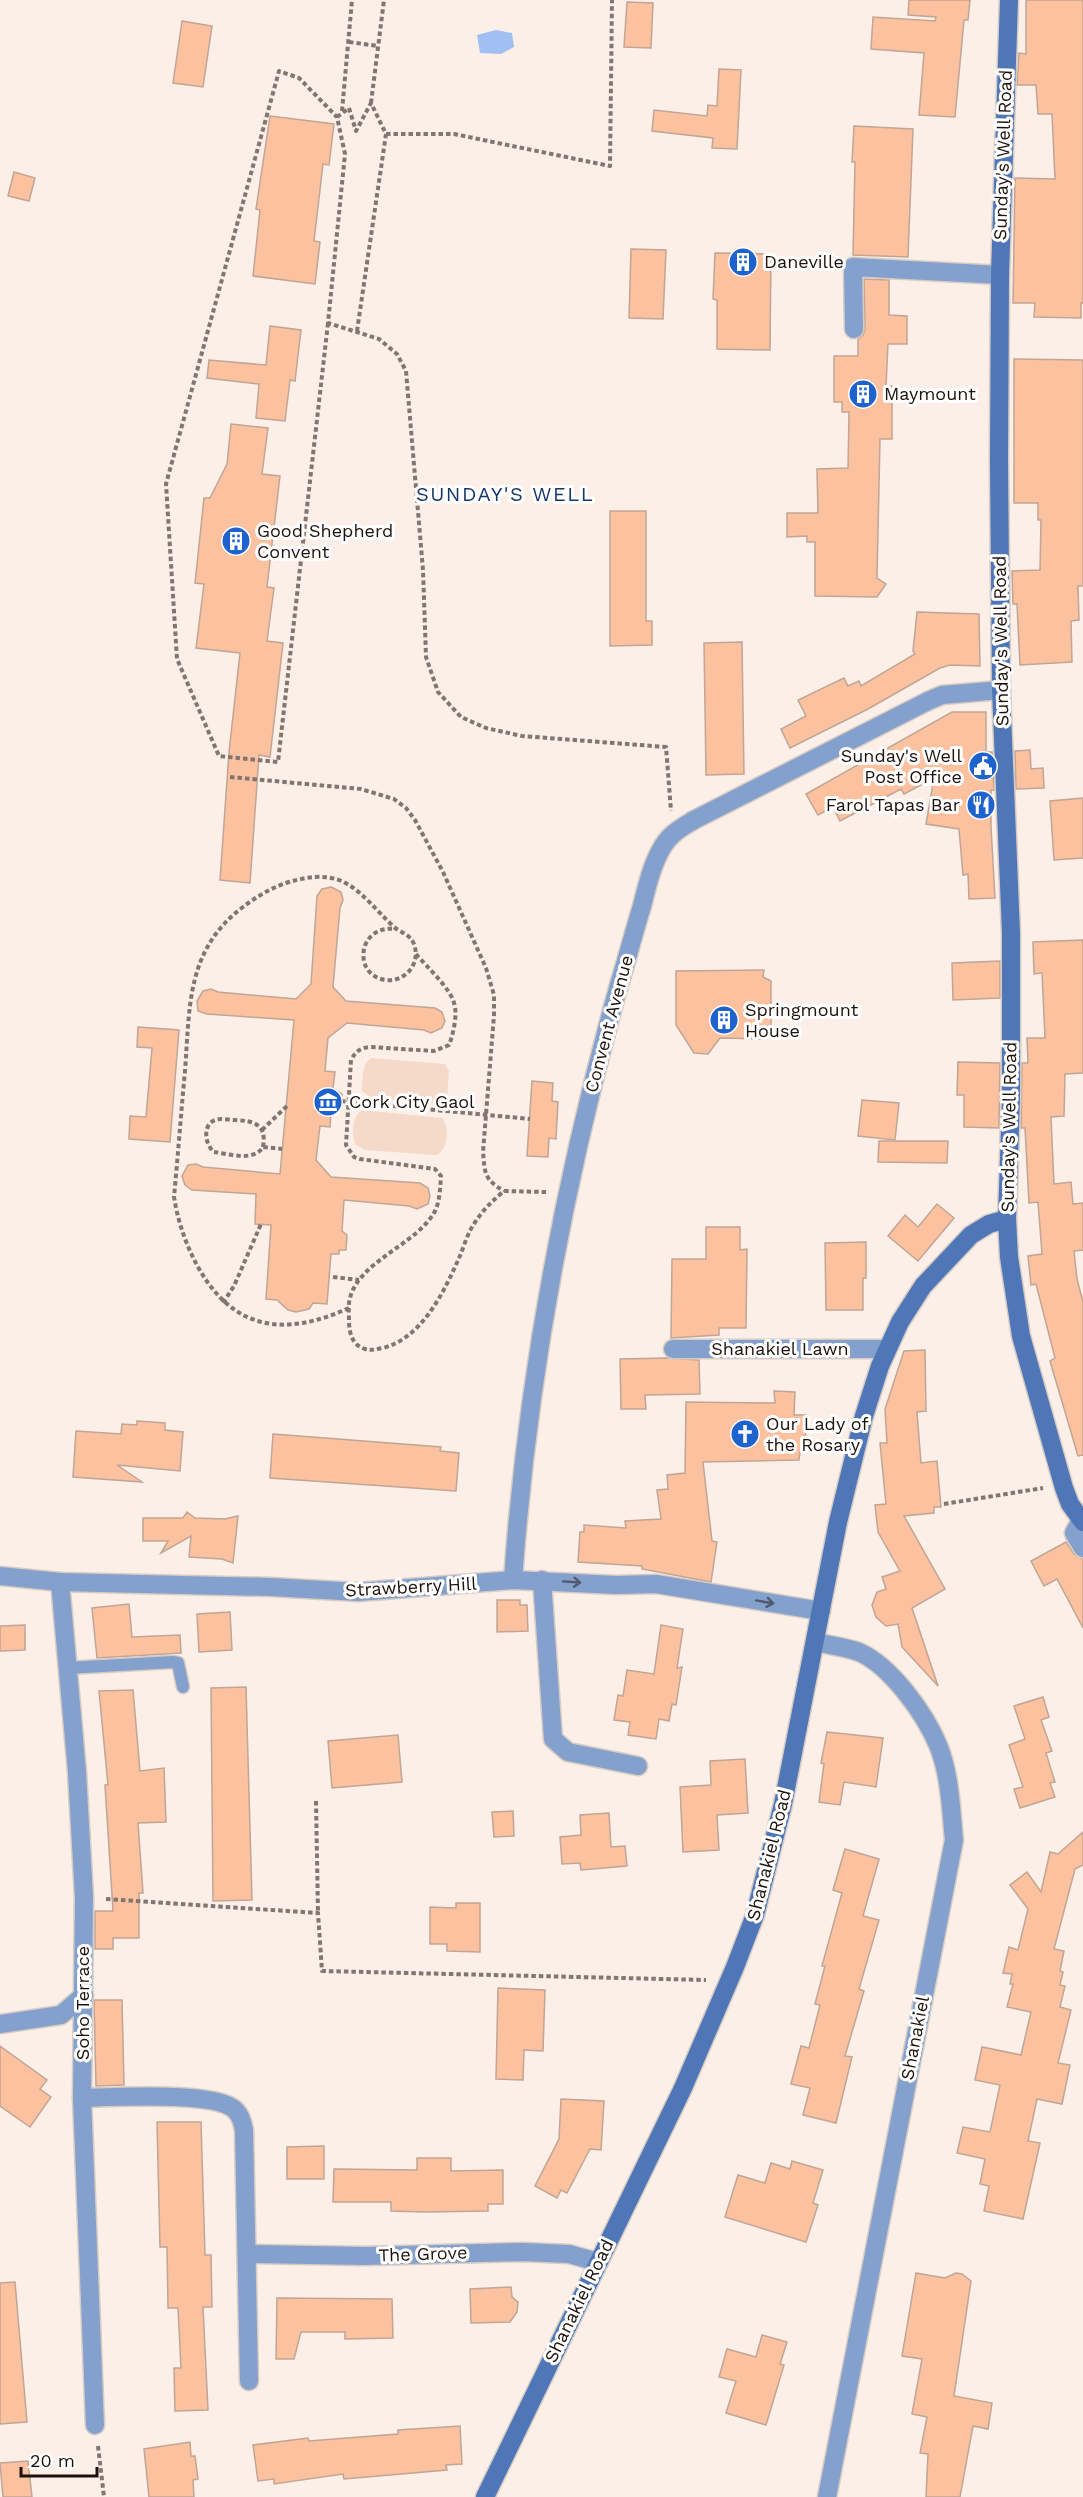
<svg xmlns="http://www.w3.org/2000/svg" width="1083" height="2497" font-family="'Work Sans',sans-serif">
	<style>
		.green { fill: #f5d9c9 }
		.water { fill: #a0c0f4 }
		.building { fill: #fcc19f; stroke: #c1a595; stroke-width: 1.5 }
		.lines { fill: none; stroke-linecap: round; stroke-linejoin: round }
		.lane-casing { stroke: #d7ccc5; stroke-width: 15 }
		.street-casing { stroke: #d7ccc5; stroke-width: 21 }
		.secondary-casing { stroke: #d7ccc5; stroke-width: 21 }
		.path { stroke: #817670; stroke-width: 4; stroke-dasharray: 4.5 3; stroke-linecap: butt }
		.lane { stroke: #84a0cd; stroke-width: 12 }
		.street { stroke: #84a0cd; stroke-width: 18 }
		.secondary { stroke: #4f77b8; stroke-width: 18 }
		.oneway { stroke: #50596d }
		.labels { text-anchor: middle; stroke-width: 6; stroke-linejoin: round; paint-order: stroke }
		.street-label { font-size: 18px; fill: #1c120d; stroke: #fff }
		.poi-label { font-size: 18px; fill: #1c120d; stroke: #fff; text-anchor: start }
		.neighbourhood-label { font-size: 20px; letter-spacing: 1.5px; fill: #16366b; stroke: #fff }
	</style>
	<rect width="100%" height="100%" fill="#fbefe8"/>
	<g class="green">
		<path d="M371,1058l74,6 4,7 -2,29 -6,4 -70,-6 -9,-7c1,-11 -1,-26 9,-33z"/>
		<path d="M362,1110l80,8c8,9 6,33 -6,37l-71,-5 -10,-6c-3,-11 -4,-27 7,-34z"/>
	</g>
	<path class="water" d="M496,30l16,3 2,14 -13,7 -21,-1 -3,-18z"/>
	<g class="building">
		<path d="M909,0h61l-2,20h-4l-9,97 -36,-2 5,-62 -53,-4 2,-32 62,4 1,-4 -28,-2z"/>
		<path d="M1026,0h57v303h-2v15l-47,-1 1,-14h-22l2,-125 40,1 -3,-65h-14l-2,-29h-19l2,-32 7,1z"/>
		<path d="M627,2l26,1 -2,45 -27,-1z"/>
		<path d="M182,21l30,5 -9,61 -30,-4z"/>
		<path d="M719,69l22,1 -4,79 -25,-1 1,-10 -61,-7 2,-21 53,6 1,-11 9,1z"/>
		<path d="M270,116l64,8 -5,41 -6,-1 -9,77 6,1 -5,42 -62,-8 7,-66 -4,-1z"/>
		<path d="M854,126l59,3 -5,128 -55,-2 2,-93h-3z"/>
		<path d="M14,172l21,6 -6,23 -21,-5z"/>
		<path d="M631,249l35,1 -3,69 -34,-1z"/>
		<path d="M715,253l56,1 -1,96 -53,-1v-49l-4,-1z"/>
		<path d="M864,279l25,1v35l18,1v28h-19l-2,42h6v53h-12l-3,139 9,6 -9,13 -62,-1v-54h-8v-6l-20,1v-24h31l-1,-44 31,-1 1,-56h-7v-10h-8v-46h24v-17l5,-4 2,-6z"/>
		<path d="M270,326l31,4 -6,51 -5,-1 -5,41 -29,-3 3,-34 -52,-6 2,-18 57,5z"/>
		<path d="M1014,359l69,1v226h-5l1,34 -8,1 1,41 -52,3 -3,-61h-4l-1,-33 28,-1 1,-50h-3v-17h-24z"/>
		<path d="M231,424l37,4 -6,46 18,2 -13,111 7,1 -7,53 16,2 -13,114 -11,-2 -9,128 -30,-3 9,-128 11,-99 -44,-5 8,-64 -9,-1 9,-85h6l17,-34z"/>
		<path d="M610,511h36v110h6v24l-42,1z"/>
		<path d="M917,612l62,2 1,52 -30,-1 -10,3 -72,41 -78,39 -9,-19 25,-13 -8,-16 46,-22 4,8 11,-5 2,5 54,-32 -2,-3z"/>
		<path d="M742,642l2,132 -38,1 -2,-132z"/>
		<path d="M952,712h34v40h6l2,38h-3v37l4,71 -26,1 -1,-25 -5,1 -4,-46 -33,-5 8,-46 -30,16 -3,-5 -61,32 -7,-14 -15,8 -12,-21z"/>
		<path d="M1030,750l1,19 12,-1 1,20 -28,1 -1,-38z"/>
		<path d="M1083,798v60l-29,2 -4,-59z"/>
		<path d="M331,887l10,5 2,8 -3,8 -7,79 13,14 89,7 7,4 3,9 -3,7 -11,5 -7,-3 -77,-7 -19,15 -3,33 10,1 -2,16 9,6 -2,13 -9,6 -1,14 -10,-1 -4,34 15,17 89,6 8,5 2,8 -2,8 -11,5 -8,-3 -65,-6 -2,31 5,4 -1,15h-7v4h-8l-4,50 -14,-1 -4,6 -13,3 -8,-2 -11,-10 -11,-1 5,-74 -16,-1 1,-30 -64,-4 -7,-5 -3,-9 6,-11 8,-1 7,3 77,7 14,-154 -87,-6 -9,-3 -1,-10 6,-10 8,-2 7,3 78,7 15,-15 6,-88 5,-7z"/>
		<path d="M1083,940v133l-18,1 -1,42 -13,1 3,67 17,-2 2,22 10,-1v47l-9,1 3,28 6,23v153l-5,1 -28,-95 5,-3 -19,-74 -5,1 -3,-29 14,-2 -4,-52 -9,1 -4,-75h-4l1,-65h6l-1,-25h18l-3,-65 -8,1 -1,-32z"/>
		<path d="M1000,961v37l-47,2 -1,-37z"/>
		<path d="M764,970l-1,7 8,4v49l-6,-1v10l-45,-1 -12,16 -14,-1 -18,-28v-54z"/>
		<path d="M138,1027l41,3 -9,112 -41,-3 1,-23 16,1 6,-69 -15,-1z"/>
		<path d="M958,1062l42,1 -1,65 -35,-1v-32h-7z"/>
		<path d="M532,1081l21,2 -1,18 6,1 -2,37 -7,-1 -1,19 -21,-1z"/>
		<path d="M862,1100l37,3 -4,37 -37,-4z"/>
		<path d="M879,1141h69l-1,22 -69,-1z"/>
		<path d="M937,1204l17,14 -36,43 -30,-25 17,-21 13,12z"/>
		<path d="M706,1227h34v23l7,-1 -1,79h-27v7l-48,3 1,-79h34z"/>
		<path d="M866,1242v36h-3v32h-37l-1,-67z"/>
		<path d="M925,1350l1,61 -9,1 4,51 16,-2 4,46h-7v6l-30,3 41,73 -33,19 26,78 -36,-39 -4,-23 -12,2 -10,-9 -4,-12 5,-13 9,-3 -4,-12 18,-6 -22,-39 -3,-27 11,-1 -6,-61h7l-2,-34 19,-58z"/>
		<path d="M667,1358l32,2 1,34 -55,1 1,14h-25l-1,-50z"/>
		<path d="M774,1391l21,1 -1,23h12l-1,37h-5l-1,8 -96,2 9,79 5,1 -6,40 -69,-13v-3l-64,-4 2,-30h4v-7l42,3 -1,-7 36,-2 -4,-29 11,-1 -1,-14 18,-2 1,-71 89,1z"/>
		<path d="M137,1421l28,2v7l18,2 -3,39 -63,-6 25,17 -69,-5 3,-46 45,3 1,-10 15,1z"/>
		<path d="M273,1434l168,13 -1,4 19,2 -3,38 -186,-13z"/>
		<path d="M187,1512l8,6 30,1 13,-3 -5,47 -11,-4 -33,-2 2,-21 -30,17 7,-12h-25v-23h40z"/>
		<path d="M1066,1542l8,12 9,5v69l-26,-49 -13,7 -13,-25z"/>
		<path d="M497,1600h23v5h7l1,26 -31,1z"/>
		<path d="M129,1604l3,33 48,-2 1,18 -84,5 -5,-50z"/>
		<path d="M230,1612l2,38 -33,2 -2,-38z"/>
		<path d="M25,1625v25l-25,1v-25z"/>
		<path d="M661,1625l22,4 -6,39 5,-1 -6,38 -4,-1 -3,17 -10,-2 -3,20 -28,-4 2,-13 -16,-2 4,-25 5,1 4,-26 27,4z"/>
		<path d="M246,1687l6,213 -39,1 -2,-213z"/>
		<path d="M133,1690l7,81 24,-3 2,54 -28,1 5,70h-4v45h-26v11h-18v-38h18l-8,-126h3l-9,-94z"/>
		<path d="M1043,1697l6,20 -8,3 11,31 -6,2 9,29 -5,1 5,14 -35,11 -6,-19 9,-2 -14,-42 16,-6 -11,-33z"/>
		<path d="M827,1732l56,6 -7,49 -32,-5 -4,23 -21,-3 5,-38 -3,-1z"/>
		<path d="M398,1735l4,47 -70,6 -4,-47z"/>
		<path d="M745,1759l3,54 -31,2 2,35 -36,2 -3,-65 31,-2 -1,-24z"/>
		<path d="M513,1811l1,25 -20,1 -2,-25z"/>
		<path d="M609,1813l2,34 14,-1 2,20 -46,4 -1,-7 -18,1 -2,-27 21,-2 -1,-20z"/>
		<path d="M1083,1832v33l-8,4 -21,80 10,2 -4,20 3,1 -3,13 5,1 -5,21 11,3 -13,53 12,2 -8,39 -25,-5 -9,42 12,2 -17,76 -39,-8 5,-25 -9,-2 5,-25 -28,-6 6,-26 27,5 10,-47 -25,-5 7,-33 39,8 10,-43 -24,-5 6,-23h-3l2,-10 -9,-1 6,-26 9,3 10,-41 -18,-24 17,-13 14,20 9,-40 8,2z"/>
		<path d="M845,1849l34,10 -16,57 16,4 -20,69 5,2 -19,65 7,1 -16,66 -33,-8 7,-27 -19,-4 10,-38 8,2 11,-43 -5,-1 10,-38h-3l20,-73 -9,-3z"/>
		<path d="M456,1903h24v49l-33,-1v-7h-17v-37l26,1z"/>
		<path d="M498,1988l47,2 -2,61 -19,-1 -1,30 -27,-1z"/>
		<path d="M94,2000h28l2,85 -28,1z"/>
		<path d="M0,2046l47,34 -7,9 11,8 -21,30 -30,-21z"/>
		<path d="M561,2099l43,2 -3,49 -11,-1 -23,44 -6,-3 -4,8 -22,-12 24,-47z"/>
		<path d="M157,2122h44l4,133h6l1,52h-9l5,103 -33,1 -1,-43h7l-3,-60h-10l-1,-61h-7z"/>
		<path d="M324,2146v33h-37v-32z"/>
		<path d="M417,2158h34v13l52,-1v34h-15v7l-63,1 -34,-1v-9h-58l1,-33 83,1z"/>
		<path d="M792,2161l31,9 -10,33 5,2 -12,37 -81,-25 13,-42 27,8 6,-20 19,6z"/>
		<path d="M916,2273l29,5 11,-5 6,1 9,7 -17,115 38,7 -4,26 -15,-3 -13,71h-34l2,-43 -8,-1 7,-36 -15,-3 10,-55 -20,-3z"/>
		<path d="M15,2282l12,140 -27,2v-141z"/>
		<path d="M511,2287l1,10 6,5 -1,10 -7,10 -39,1 -1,-34z"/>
		<path d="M277,2298l115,1 1,39 -48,1v-7h-44l-7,27h-18z"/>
		<path d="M762,2335l25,7 -7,22 4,1 -18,60 -40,-12 10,-32 -17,-4 8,-28 29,8z"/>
		<path d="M460,2426l2,38 -16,1 1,5 -103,9 -1,-5 -69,10v-5l-16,2 -5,-36 55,-7 1,3 89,-7v-4z"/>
		<path d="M190,2442l1,14h4l3,23 -5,1 1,17h-45l-5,-48z"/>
		<path d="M28,2461l4,36h-29l-3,-34z"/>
	</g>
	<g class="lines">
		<g class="lane-casing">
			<path id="lane" d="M67,1668l106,-6 5,1 5,24"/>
		</g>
		<g class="street-casing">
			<g id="street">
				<path d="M854,329l-1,-62 147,8"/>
				<path d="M673,1349h214"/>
				<path d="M1081,1520l-7,13 9,15"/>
				<path d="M0,1576l60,6 211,5 87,5 155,-12 103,5 40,-1 165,27"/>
				<path d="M513,1580c14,-201 52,-402 106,-595 8,-26 15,-53 23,-79 5,-20 10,-42 21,-60 8,-13 18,-18 31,-26l234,-119 14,-6 59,-5"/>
				<path d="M542,1580l11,159 15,13 70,14"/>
				<path d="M60,1582l17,190 7,125 -2,201 13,327"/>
				<path d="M815,1642c14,3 30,5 44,10 32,14 66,62 79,93 12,29 13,64 16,95l-127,657"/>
				<path d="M0,2024l61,-9 23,-20"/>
				<path d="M82,2098c31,-1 126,-6 149,9 9,5 11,14 13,23l5,251"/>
				<path d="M247,2254l117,2 159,-4 46,2 29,8"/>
			</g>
		</g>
		<g class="secondary-casing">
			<g id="secondary">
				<path d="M1009,0l-9,275 -1,185 2,230 10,243v164l-4,122 2,38 12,79 43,152 6,16 13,18"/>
				<path d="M485,2497l198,-409 52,-121 20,-52 28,-111 55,-282 26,-106 16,-50 20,-44 23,-36 48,-51 18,-11 18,-5"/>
			</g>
		</g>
		<g class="path">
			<path d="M349,42l29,4"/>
			<path d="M371,103l13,-103"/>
			<path d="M342,111l10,-111"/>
			<path d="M337,117l12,-9 7,23 15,-28 15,31 -29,197"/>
			<path d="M386,134h68l156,32 2,-166"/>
			<path d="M328,323l-50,439 -59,-6 -42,-97 -11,-175 113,-413 20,7 38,39 8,37 -17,169 51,16 18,15 9,17 17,199 3,87 12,35 23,25 25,11 36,8 144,11 5,64"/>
			<path d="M230,777l131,12 33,10 12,9 9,12 28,52 43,96 8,27v20l-11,137c2,22 1,27 21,39"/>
			<path d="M416,954c11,13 34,34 38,49 4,11 -1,32 -5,42l-15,6 -64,-4c-10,1 -14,4 -19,13l-5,85 8,12 6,2 75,10 6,7c-1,12 -1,25 -6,35 -17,33 -76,50 -85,87 -2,7 -1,15 -1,22 0,13 3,25 16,29 7,2 11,0 18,-1 39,-10 61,-56 76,-90 5,-11 8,-24 15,-34 8,-13 18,-23 30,-33l42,1"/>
			<path d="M341,1101l189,18"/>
			<path d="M262,1130l25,-24"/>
			<path d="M263,1147c4,-23 -9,-26 -28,-27 -6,0 -14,-2 -20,0 -13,5 -10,25 -1,32 15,2 40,10 49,-5l19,2"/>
			<path d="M333,1277l26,3"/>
			<path d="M223,1303l11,-17 27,-62"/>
			<path d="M349,1308c-64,29 -115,23 -151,-41 -12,-22 -20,-45 -24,-70 4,-42 7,-84 11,-126 5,-65 1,-121 58,-164 13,-10 28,-19 43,-24 60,-19 71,9 108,44 7,6 16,7 20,17 7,19 -8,38 -28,36 -34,-4 -29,-56 10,-51"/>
			<path d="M944,1504l99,-16"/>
			<path d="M316,1801l2,112"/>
			<path d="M106,1899l212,14 4,58 384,9"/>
			<path d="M98,2446l6,51"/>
		</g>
		<use href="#lane" class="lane"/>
		<use href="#street" class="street"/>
		<use href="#secondary" class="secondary"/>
	</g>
	<defs><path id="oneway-shaft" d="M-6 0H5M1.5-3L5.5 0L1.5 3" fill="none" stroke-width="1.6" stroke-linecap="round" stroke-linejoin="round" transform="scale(1.5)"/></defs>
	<g class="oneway">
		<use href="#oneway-shaft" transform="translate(572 1582) rotate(4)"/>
		<use href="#oneway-shaft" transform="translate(765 1602) rotate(10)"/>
	</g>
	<defs>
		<g id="building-disc" transform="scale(1.5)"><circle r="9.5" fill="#1e62cd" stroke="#fff"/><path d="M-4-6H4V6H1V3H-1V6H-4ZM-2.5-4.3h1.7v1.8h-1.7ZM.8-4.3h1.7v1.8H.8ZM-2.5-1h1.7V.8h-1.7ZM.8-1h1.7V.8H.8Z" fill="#fff"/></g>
		<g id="civic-disc" transform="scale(1.5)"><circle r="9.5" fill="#1e62cd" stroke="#fff"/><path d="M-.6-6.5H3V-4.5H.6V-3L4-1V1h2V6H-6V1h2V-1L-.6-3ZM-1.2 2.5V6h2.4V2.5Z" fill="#fff"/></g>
		<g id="restaurant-disc" transform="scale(1.5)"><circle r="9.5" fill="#1e62cd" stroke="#fff"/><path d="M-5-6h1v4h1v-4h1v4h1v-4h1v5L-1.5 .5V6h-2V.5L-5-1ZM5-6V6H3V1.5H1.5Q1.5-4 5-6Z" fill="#fff"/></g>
		<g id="museum-disc" transform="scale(1.5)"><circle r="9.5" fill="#1e62cd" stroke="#fff"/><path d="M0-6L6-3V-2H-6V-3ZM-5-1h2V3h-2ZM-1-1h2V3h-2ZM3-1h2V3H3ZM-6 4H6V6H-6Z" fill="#fff"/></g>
		<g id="church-disc" transform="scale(1.5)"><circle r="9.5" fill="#1e62cd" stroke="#fff"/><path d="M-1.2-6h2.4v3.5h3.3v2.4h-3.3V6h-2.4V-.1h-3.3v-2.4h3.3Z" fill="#fff"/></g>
	</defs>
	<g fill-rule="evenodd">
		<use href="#building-disc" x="743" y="262"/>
		<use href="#building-disc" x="863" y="394"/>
		<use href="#building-disc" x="236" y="541"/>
		<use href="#civic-disc" x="983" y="766"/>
		<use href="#restaurant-disc" x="981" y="805"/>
		<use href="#building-disc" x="724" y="1020"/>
		<use href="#museum-disc" x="328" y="1102"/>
		<use href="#church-disc" x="745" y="1434"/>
	</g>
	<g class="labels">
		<g class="street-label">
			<text transform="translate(1003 155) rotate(-88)" y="6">Sunday's Well Road</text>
			<text transform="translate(1001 641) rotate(-91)" y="6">Sunday's Well Road</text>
			<text transform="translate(609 1024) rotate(-75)" y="6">Convent Avenue</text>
			<text transform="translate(1009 1127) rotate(-89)" y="6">Sunday's Well Road</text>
			<text x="780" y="1355">Shanakiel Lawn</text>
			<text transform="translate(411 1587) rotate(-3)" y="6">Strawberry Hill</text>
			<text transform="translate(769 1855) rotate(-76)" y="6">Shanakiel Road</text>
			<text transform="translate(83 2003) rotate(-90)" y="6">Soho Terrace</text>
			<text transform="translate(915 2038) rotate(-79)" y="6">Shanakiel</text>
			<text transform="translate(423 2254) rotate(-2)" y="6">The Grove</text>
			<text transform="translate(579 2301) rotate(-64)" y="6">Shanakiel Road</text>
		</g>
		<g class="poi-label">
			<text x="764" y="268">Daneville</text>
			<text x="884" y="400">Maymount</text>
			<text x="257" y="537">Good Shepherd<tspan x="257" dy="21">Convent</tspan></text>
			<text x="962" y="762" text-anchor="end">Sunday's Well<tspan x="962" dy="21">Post Office</tspan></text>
			<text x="960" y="811" text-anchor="end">Farol Tapas Bar</text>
			<text x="745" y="1016">Springmount<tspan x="745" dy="21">House</tspan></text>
			<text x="349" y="1108">Cork City Gaol</text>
			<text x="766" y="1430">Our Lady of<tspan x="766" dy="21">the Rosary</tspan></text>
		</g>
		<g class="neighbourhood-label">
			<text x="505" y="501">SUNDAY'S WELL</text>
		</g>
	</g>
	<path d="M21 2467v9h76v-9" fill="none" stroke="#1c120d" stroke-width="3"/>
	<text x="30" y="2467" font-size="18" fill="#1c120d" stroke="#ffffff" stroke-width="4.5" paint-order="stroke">20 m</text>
</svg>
